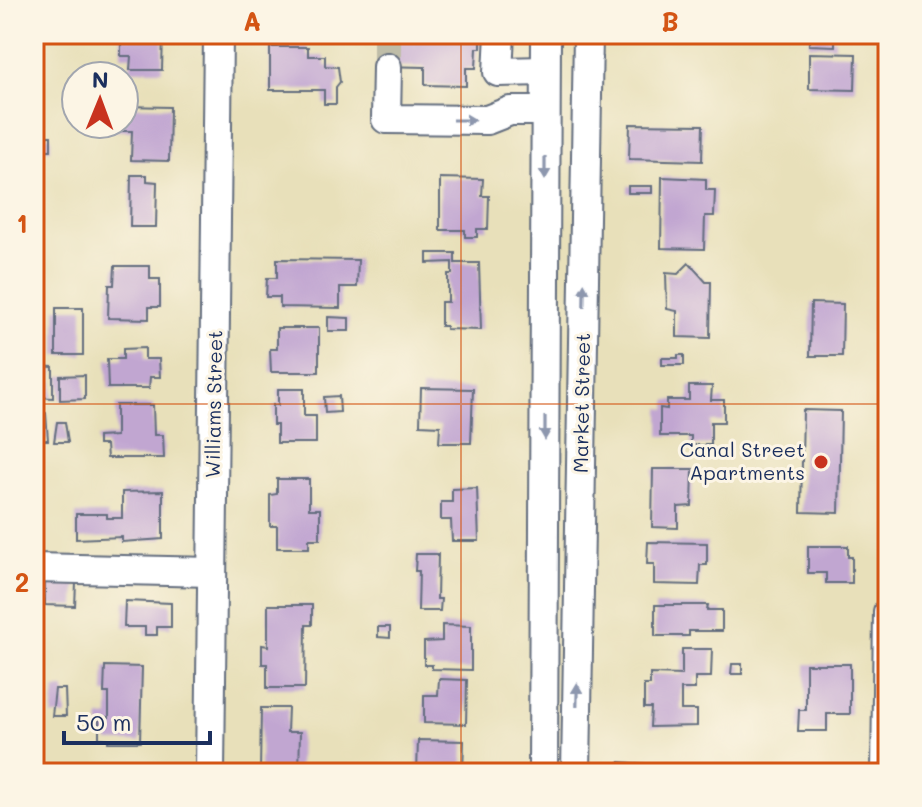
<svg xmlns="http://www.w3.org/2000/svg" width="922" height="807" font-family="Mali,sans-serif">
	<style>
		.building { fill: #c1a6d1 }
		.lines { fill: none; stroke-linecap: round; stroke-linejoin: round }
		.minor-tunnel { stroke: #bfbda8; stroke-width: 28; stroke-dasharray: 28 14; stroke-linecap: butt }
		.minor-casing { stroke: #636d7e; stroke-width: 32 }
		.minor { stroke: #fff; stroke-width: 28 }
		.oneway { fill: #8d97ae }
		.grid { fill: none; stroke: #d45514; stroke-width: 2; stroke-opacity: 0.55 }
		.poi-dot { fill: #c8321e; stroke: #fcf5e5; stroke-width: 3 }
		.labels { text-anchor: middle; stroke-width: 6; stroke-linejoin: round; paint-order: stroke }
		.street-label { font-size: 20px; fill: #1b2f5e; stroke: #fcf5e5 }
		.poi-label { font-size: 20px; fill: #1b2f5e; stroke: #fcf5e5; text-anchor: end }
		.neatline { fill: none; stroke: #d45514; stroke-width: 3 }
		.grid-label { font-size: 26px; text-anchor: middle; font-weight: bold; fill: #d45514 }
	</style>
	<rect width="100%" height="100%" fill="#fcf5e5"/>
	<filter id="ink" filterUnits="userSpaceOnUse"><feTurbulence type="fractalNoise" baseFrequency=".0125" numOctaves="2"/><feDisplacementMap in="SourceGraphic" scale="16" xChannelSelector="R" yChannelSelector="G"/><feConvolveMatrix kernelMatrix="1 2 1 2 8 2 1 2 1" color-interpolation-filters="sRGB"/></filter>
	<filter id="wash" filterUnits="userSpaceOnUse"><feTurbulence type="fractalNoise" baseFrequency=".006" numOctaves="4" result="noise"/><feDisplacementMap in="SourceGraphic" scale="32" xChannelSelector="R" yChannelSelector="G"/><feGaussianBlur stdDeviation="1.8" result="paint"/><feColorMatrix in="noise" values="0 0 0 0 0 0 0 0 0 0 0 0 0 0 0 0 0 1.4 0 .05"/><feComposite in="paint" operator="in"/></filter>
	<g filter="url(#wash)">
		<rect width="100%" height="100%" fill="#e8e0ba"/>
		<g id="blocks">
			<g class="building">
				<path d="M131,34h32l-1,36h-32l1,-14h-10v-19l10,1z"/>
				<path d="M382,34h99v14h-4l-1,20h-10v18l-41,-1v-18l-44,-1z"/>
				<path d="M817,35l18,4v7l-26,-1v-7l7,1z"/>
				<path d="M270,47h38v9h17v10l13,1 2,15 -4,5v17h-12v-14h-54z"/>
				<path d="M809,53l47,1 -1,36 -46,-1z"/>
				<rect x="34" y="55" width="8" height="16"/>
				<path d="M124,106l46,1 -1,54 -38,-1 1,-29h-27v-7h19z"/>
				<path d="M630,124l73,1 -1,36 -73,-2z"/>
				<rect x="40" y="136" width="11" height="14"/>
				<path d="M131,175h16v6l10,1 -1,45h-26z"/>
				<path d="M662,177l44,2v11h9l-1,26h-9l-1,33 -43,-1z"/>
				<path d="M440,178l43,1 -1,17h7l-1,33h-11v8h-12v-7h-25z"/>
				<rect x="628" y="186" width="24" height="7"/>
				<path d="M427,253h28v10h24l2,67 -35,-1v-3h-5v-24h7v-28h4v-12l-25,1z"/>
				<path d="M277,259l81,1 -1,27h-17v21l-60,-1v-10h-14l1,-19h10z"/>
				<path d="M689,263l17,19h5l-1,56 -33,-1v-26l-10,-2 -1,-36 12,1z"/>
				<path d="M115,266h35v13h10v28h-11v12l-41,-1 1,-33h5z"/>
				<path d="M811,303l32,1 -1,52h-32z"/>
				<rect x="56" y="308" width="27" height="47"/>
				<path d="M328,317l21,1v13h-21z"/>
				<path d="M277,328h42v44h-48l-1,-23h7z"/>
				<path d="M145,348v11h14l1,18h-10l-1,11h-41l-1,-29h16v-10z"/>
				<path d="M678,355h6v10h-22v-7h16z"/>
				<path d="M34,366l19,1v31l-19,-1z"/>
				<path d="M85,375v24l-25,1v-24z"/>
				<path d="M689,386h23l-1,14h13v22h-13v23h-20v-9h-31v-28l7,1v-9h22z"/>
				<path d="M421,388l52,1 -2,54h-32l1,-17 -20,-1z"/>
				<path d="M278,389h26v27h12v27h-39v-18h-4v-20h5z"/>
				<path d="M339,396l1,16 -15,1 -1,-16z"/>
				<path d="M116,405h37l1,30h9l1,23h-57l-1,-13h-8v-8l18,-1z"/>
				<path d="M803,410l38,1 -2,102 -38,-1z"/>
				<path d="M40,412l6,1 2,27h-13v-20h5z"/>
				<path d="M57,422h8l3,20h-14z"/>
				<path d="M653,469h40l-1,37 -14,1v21l-26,-1z"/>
				<path d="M277,479h32v30h11v30h-11v9h-32v-22h-7v-31l7,-1z"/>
				<path d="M477,488l2,53h-27l-1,-21h-10v-18h11v-13z"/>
				<path d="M163,491v48l-41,3v-5l-46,2v-25h31v4h15v-26z"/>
				<path d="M648,542l59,1v22h-7l-1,20 -45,-1v-20h-7z"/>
				<path d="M808,546h40v11h4v26h-26v-10h-18z"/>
				<path d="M416,554h22l-1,45h4l-1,12h-22l1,-40h-4z"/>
				<path d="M45,582l31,1 -1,23 -30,-1z"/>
				<path d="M125,601l46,2v24h-14v8h-12v-8h-21z"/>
				<path d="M268,605h44v20h-6l-1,63h-38v-24h-5v-19l6,1z"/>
				<path d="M655,605h53l-1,5h15v21h-33v5h-34z"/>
				<path d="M442,625l29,1v44l-39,-1v-4h-8v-23l18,-1z"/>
				<path d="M378,627h12v11l-12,-1z"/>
				<path d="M682,649h30l-1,28h-16v12h-14v21h16v16l-47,1 1,-19h-7v-23h6v-11l32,1z"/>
				<path d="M732,664h10v10h-11z"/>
				<path d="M806,664h44v50h-23v17h-29l1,-21h7z"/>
				<path d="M105,666l37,1 -2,75h-32v-3l-9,-1v-21h10v-24h-5z"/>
				<path d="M439,679l28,1 -1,44 -42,-1v-28h14z"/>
				<path d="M55,689h10l1,27h-14z"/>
				<path d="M261,708h27l-1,24h13l-1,41h-39z"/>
				<path d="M418,740l46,1 -1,32h-46z"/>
				<path d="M619,762l26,2 -1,9h-25z"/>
			</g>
		</g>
	</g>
	<g filter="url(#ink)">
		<use href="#blocks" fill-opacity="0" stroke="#636d7e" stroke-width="2"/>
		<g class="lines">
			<path class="minor-tunnel" d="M387,67v-33"/>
			<g class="minor-casing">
				<g id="minor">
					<path d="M500,34l-2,38 47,-1"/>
					<path d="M387,67l-1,52 101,1 23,-9h35"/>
					<path d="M34,568l178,4"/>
					<path d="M210,773l8,-739"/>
					<path d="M543,773l3,-739"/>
					<path d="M576,773l12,-739"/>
					<path d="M886,773l2,-161"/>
				</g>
			</g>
			<use href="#minor" class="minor"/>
		</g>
		<defs><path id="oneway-solid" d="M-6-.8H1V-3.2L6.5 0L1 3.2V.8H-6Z" transform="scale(2)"/></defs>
		<g class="oneway">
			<use href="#oneway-solid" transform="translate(464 120)"/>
			<use href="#oneway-solid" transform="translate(545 168) rotate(90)"/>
			<use href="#oneway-solid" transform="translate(584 295) rotate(-89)"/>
			<use href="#oneway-solid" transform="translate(545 428) rotate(90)"/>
			<use href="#oneway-solid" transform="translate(577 695) rotate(-89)"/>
		</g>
	</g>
	<path class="grid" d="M461,34v739M34,404h854"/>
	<circle class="poi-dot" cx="821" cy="462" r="8"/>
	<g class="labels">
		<g class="street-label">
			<text transform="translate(582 403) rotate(-89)" y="7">Market Street</text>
			<text transform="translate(214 404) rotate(-89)" y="7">Williams Street</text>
		</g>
		<g class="poi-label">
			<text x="805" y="457">Canal Street<tspan x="805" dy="23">Apartments</tspan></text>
		</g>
	</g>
	<rect width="922" height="807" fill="none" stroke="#fcf5e5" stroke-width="88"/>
	<g transform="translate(100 100) rotate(1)"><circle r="38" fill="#fcf5e5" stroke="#a2a6af" stroke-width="2"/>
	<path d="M0-6L14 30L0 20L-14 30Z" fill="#c8321e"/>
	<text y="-12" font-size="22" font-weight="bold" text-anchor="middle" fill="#1b2f5e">N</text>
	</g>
	<path d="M64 731v12h146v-12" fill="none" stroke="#1b2f5e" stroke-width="4"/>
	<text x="76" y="731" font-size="24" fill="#1b2f5e" stroke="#fcf5e5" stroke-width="6" paint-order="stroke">50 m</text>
	<rect x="44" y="44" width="834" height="719" class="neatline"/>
	<g class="grid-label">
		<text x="252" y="31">A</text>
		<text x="670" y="31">B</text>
		<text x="22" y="233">1</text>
		<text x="22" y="592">2</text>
	</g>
</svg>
